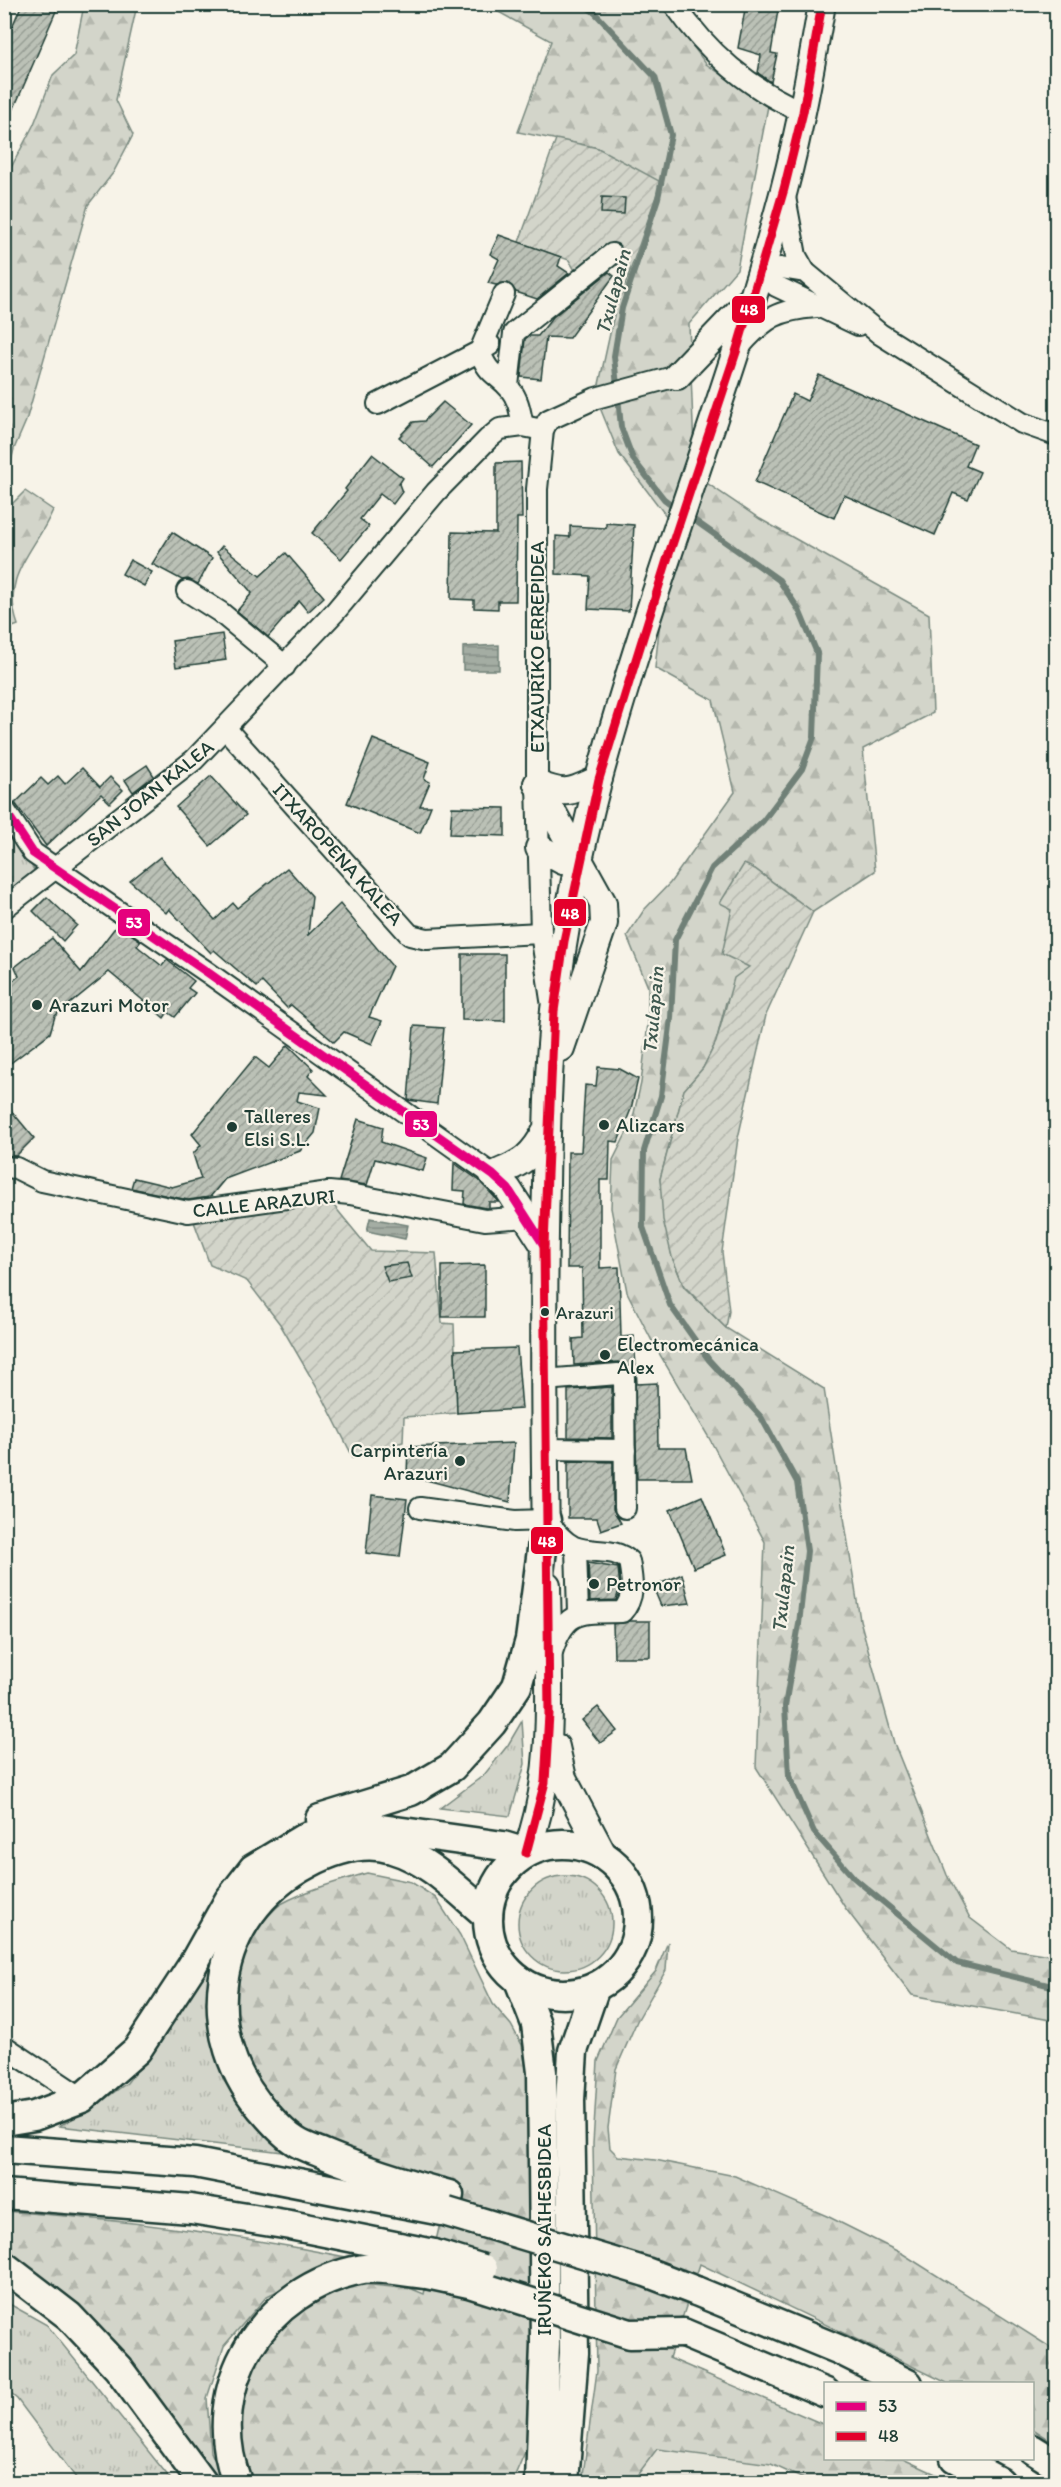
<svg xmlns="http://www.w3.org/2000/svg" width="1061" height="2487" font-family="Itim,sans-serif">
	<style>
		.built { fill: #e5e4d9 }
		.grass { fill: url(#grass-tufts); stroke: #79897f; stroke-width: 1.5 }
		.forest { fill: url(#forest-firs); stroke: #79897f; stroke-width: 1.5 }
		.garden { fill: url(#garden-furrows); stroke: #79897f; stroke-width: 1.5 }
		.water { fill: url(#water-rules); stroke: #6f8077; stroke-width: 1.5 }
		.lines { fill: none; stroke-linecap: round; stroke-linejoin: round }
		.stream { stroke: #6f8077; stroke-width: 6 }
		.building { fill: url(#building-hatch); stroke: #1f3d34; stroke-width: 1.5 }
		.minor-casing { stroke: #1f3d34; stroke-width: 24 }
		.major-casing { stroke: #1f3d34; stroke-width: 30 }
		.highway-casing { stroke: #1f3d34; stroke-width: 33 }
		.minor { stroke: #f7f3e8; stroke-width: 20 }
		.major { stroke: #f7f3e8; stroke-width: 26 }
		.highway { stroke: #f7f3e8; stroke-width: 28 }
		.highway-bridge-casing { stroke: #1f3d34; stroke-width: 33; stroke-linecap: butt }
		.highway-bridge { stroke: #f7f3e8; stroke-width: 28 }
		.bus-1-casing { stroke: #f7f3e8; stroke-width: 14 }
		.bus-2-casing { stroke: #f7f3e8; stroke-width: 14 }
		.bus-1 { stroke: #e5007d; stroke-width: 9 }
		.bus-2 { stroke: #e4002b; stroke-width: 9 }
		.poi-dot { fill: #1f3d34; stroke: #f7f3e8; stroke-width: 2 }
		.labels { text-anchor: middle; stroke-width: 4.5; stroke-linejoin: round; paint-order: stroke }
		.bus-label { font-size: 18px; fill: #1f3d34; stroke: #f7f3e8; text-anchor: start }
		.street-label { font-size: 20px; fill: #1f3d34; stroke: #f7f3e8 }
		.poi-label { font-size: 20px; fill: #1f3d34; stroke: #f7f3e8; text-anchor: start }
		.water-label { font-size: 21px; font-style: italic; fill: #405950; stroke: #f7f3e8 }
		.line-badge { stroke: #f7f3e8; stroke-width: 2 }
		.badge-label { font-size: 16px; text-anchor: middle; font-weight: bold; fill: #fff }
	</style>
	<defs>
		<pattern id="grass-tufts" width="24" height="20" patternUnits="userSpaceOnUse" patternTransform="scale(1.5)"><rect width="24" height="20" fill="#d3d5ca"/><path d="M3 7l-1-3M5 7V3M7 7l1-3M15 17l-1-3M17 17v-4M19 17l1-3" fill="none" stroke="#b5b8ae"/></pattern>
		<pattern id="forest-firs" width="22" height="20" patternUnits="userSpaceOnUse" patternTransform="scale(1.5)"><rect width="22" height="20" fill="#d3d5ca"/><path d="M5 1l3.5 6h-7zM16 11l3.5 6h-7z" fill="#b5b8ae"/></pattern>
		<pattern id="garden-furrows" width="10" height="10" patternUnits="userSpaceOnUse" patternTransform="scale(1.5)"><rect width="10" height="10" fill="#d3d5ca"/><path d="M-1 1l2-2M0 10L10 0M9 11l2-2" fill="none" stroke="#b5b8ae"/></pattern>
		<pattern id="water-rules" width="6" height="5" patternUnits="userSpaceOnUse" patternTransform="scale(1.5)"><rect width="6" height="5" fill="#a4ada3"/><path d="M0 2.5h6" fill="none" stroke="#858e86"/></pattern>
		<pattern id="building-hatch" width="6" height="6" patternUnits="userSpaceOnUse" patternTransform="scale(1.5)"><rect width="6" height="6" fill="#bbc1b6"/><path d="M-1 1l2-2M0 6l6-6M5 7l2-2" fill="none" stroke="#979e95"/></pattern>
	</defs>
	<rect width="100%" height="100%" fill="#f7f3e8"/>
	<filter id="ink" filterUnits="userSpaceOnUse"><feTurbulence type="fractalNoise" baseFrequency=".0167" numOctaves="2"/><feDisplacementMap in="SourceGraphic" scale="12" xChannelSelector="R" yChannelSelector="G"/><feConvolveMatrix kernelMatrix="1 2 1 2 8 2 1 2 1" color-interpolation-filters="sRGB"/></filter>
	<g filter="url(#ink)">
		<path class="built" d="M656,2449l115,16 3,17h-142z"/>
		<g class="grass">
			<path d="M5,828h3l28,45 -31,23z"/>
			<path d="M522,1721l3,43 -15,52 -70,-8 44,-33 24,-30z"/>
			<circle cx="565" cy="1923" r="47"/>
			<path d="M220,1935l-10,32 -3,51 17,63 59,71 -224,-26 30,-16 38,-27 34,-45z"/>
			<path d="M4,2301l43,24 126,157h-94l-62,-83 -12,-10z"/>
		</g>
		<g class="forest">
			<path d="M84,5h53l-21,95 17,35 -20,38 -25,32 -62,216 -12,28 -9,36v-306l29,-55 19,-49 21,-20z"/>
			<path d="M486,5h177l43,59 62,42 -31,163 -48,55 6,151 65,44 169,95 4,99 -70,36 12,122 -62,41 -58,-43 -35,33 12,6 18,59 -24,35 -10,40 -13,26 -19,22 -24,89 12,78 12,30 42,41 98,61 36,231 34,123 53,132 23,43 41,31 45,7v65l-144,-26 -66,-86 -90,-142 9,-225 -57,-106 -55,-93 -26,-51 -16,-84 2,-48 19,-38 9,-39 7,-60v-36l-21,-51 17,-26 26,-27 65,-91 -22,-92 -58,-32 11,-105 1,-46 -48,-63 -23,-56 20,-92 12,-29 -30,-129 -80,-16 33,-91z"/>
			<path d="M25,491l28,19c-18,42 -53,65 -35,115l-13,5v-119z"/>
			<path d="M367,1873l44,9 25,16 24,37 33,69 18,21 11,20 10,58 2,225 -6,117 -16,37h-260l-14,-24 1,-38 15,-60 41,-49 39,-20 28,-7 50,5 12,5 26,-115c-40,-10 -118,-26 -150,-51 -23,-17 -55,-62 -64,-89 -2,-6 0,-74 2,-82 3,-10 34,-47 43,-53 26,-14 58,-23 86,-31z"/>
			<path d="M668,1942l-2,28 -29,51 -21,48 -8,59 2,20 8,8 37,4 80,16 94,41 74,37 153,97v93l-23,-15 -1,-45 -85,-1 -247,-119 -31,94 156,67 1,33 77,1 50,23h-143l-39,-18 -114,-15 -25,33h-50l15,-111 -4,-227 5,-83 19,-44 39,-46z"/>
			<path d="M4,2211c116,8 229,23 342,46l-79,39 -43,50 -17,52 4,54 13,30h-11l-208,-227z"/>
		</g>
		<g class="garden">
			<path d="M556,139l42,9 63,34 -33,95 -14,-15 -34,17 -11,-19 -50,-18z"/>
			<path d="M744,864l11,5 58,43 -47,103 -28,123 -16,114 7,59 -3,17 -42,-42 -12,-29 -9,-37 -3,-41 24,-89 19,-22 13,-26 18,-64 15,-11 -27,-13 10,-45 -12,-6z"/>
			<path d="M330,1201l41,50 65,2 6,70 12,1 3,89 -53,4 -1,25 -50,15 -30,-59 -43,-74 -33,-43 -37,-16 -17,-46z"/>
		</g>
		<g class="water">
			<path d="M499,645v25h-36v-23z"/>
			<path d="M370,1218l38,7 -3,14 -38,-8z"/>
		</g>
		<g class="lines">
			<g class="stream">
				<path d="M583,4l11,8 61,65 16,58 -13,63 -36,110 -8,48 7,71 12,32 31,40 12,9"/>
				<path d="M687,515l92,65 20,30 18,43 -3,84 -12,32 -39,52 -51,47 -37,72 -4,78 -10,78 -17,55 -1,76 27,78 39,55 52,57 36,65 10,69 -8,73 -14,82 4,70 25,56 40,46 103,85 99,24"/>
			</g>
		</g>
		<g class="building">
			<path d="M22,4h37l-54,125 -1,-84z"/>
			<path d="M746,4h33l-8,49 6,1 -6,28 -13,-9 3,-18 -23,-7z"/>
			<path d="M602,197l23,1 -1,16 -23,-1z"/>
			<path d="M499,235l62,22 -3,9 11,7 -32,26 -21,-7 -8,-9 -12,2 -8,-2 11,-24 -9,-5z"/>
			<path d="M609,272l5,4 -45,62 -23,-1 -5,42 -20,-2 4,-38 4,-3h9l15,-19z"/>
			<path d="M819,375l156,69 -9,22 14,6 -12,27 -15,-6 -18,42 -91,-40 -10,23 -79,-36 38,-88 14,7z"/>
			<path d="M443,402l28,23 -38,42 -34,-30 14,-15 11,-1z"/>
			<path d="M372,454l31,24 -4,6 3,8 -9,12 -13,-10 -20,25 9,7 -28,33 -29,-26 35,-42 -2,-2z"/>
			<path d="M521,462l1,56h-5l-1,83h-18v8l-24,-1v-8l-23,-1 1,-67 44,1v-70z"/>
			<path d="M606,523l28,2 -5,86 -41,-2 2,-33 -34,-2v-38l14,1v-11l36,2z"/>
			<path d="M172,532l40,26 -14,26 -10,-5 -6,1 -30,-16z"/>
			<path d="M222,546l38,30 26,-23 38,44 -16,15 -9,-11 -31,36 -31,-26 15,-18 -35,-41z"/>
			<path d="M130,560l22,12 -8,14 -22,-12z"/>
			<path d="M222,634l4,26 -50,7 -4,-26z"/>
			<path d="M373,739l57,23 -6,17 6,3 -10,24h11l-11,27 -73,-30z"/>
			<path d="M147,765l7,11 -21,16 -8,-12z"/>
			<path d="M82,768l18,19 10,-10 13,13 -13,13 -9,-9 -55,52 -31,-43 26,-25 7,7 10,-9 7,8z"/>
			<path d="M211,776l35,39 -36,31 -34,-39z"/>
			<path d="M452,807l53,1v28l-55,-2z"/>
			<path d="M160,857l55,63 18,-17 4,5 50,-40 25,28 -4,39 32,-31 52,62 -23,51 13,4 -10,23 -28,-12 -10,10 -43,-37 -4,3 -25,-26 -5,5 -43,-37 -3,3 -42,-44 -3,4 -36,-32z"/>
			<path d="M47,897l30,28 -14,16 -30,-30z"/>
			<path d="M117,925l24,16 -4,5 25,20 5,-6 27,21 -6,7 7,5 -20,24 -7,-5 -4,6 -55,-46 -54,44 -5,17 -46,35v-80l15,-12 -4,-9 37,-29 29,34z"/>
			<path d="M462,954h43v67l-43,-1z"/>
			<path d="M414,1026l30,2 -7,76 -29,-4z"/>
			<path d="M288,1045l25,24 -5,7 19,19 -28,-3 -2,9 23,7 -5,25 -15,18 -75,28 -15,18 -22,3 -57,-12 3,-10 38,9 29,-8 -8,-25 8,-9 -9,-11 63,-77 14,11z"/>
			<path d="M598,1067l22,2 18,10 -7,30 -13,33 -8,-1 -1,39h-9v88l19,-1 2,70 13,-1 3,48 20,-1 1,65h28l6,31h-55l-3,-108 -16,-9 -44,3 -1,-26 10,-1 -1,-70h-15l1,-116h13l4,-67 11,1z"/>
			<path d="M4,1102l30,36 -18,18 -12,-1z"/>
			<path d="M358,1119l25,8 -2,15 46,16 -4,13 -48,-12 -8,26 -28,-4z"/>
			<path d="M454,1163l26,18 19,21h-10v6h-3l-22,-4 1,-13 -12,-1z"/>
			<path d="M407,1263l5,15 -24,4 -6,-16z"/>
			<path d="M485,1265v52h-43v-51z"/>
			<path d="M517,1348l5,61 -65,4 -2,-63z"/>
			<path d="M612,1387v51l-44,-1v-47z"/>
			<path d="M514,1443l-4,59 -103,-27 1,-28z"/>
			<path d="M568,1461l45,1v47l8,14 -20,7 -4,-12h-29z"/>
			<path d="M372,1495l35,4 -7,58 -34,-4z"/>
			<path d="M702,1496l24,59 -32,13 -24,-58z"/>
			<path d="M588,1563l30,5 2,19 -4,13 -26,1z"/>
			<path d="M682,1574l8,29 -29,3 -8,-19z"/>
			<path d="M629,1621h21v36h-36l-1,-33z"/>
			<path d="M598,1707l19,24 -17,12 -18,-23z"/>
		</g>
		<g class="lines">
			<g class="minor-casing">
				<g id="minor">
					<path d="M674,4c34,49 74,84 129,108"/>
					<path d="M785,197l11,59 9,16"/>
					<path d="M761,270l20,-2 24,4 75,62 142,89 34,12"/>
					<path d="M761,270l15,16 82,39"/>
					<path d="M490,345l-10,6c8,25 17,22 30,38 9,11 10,23 13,37"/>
					<path d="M741,345c25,-28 37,-35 75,-38"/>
					<path d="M508,386l6,-53 98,-79"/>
					<path d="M378,404l102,-53 24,-57"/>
					<path d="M187,591l33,21 65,54"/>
					<path d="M226,729l184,206 17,4 114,-6"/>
					<path d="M4,809l29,44 174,119 286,203"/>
					<path d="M4,908l190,-148 140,-147 102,-121 52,-53 12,-10 23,-3 20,4"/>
					<path d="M551,1000l-10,-67 -4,-149v-295l6,-59 5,-10 48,-22 81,-22"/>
					<path d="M4,1167l12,1 26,13 146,31 141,-20 21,2 135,26 42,-3"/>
					<path d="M544,1380l74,-6 6,3 1,131"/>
					<path d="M545,1449l80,1"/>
					<path d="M420,1508l95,13 31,-1c8,10 16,21 28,27 19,7 40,0 55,14 3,18 7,36 -7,51 -41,1 -56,-4 -70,40"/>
					<path d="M576,1548l2,65"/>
					<path d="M4,2046l78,52"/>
				</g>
			</g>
			<g class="major-casing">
				<g id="major">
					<path d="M677,376l71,-74"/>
					<path d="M537,784l66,119 1,20 -43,125"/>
					<path d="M537,784c29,12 35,8 62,-5"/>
					<path d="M539,848l24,13 17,3"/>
					<path d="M544,1245l-36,-56 -15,-14c29,-12 39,-17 54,-46"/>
					<path d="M546,1539c-2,-118 -3,-237 0,-355 1,-58 2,-116 8,-174 9,-77 25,-157 45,-232 54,-198 132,-389 185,-588 16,-61 27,-123 38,-186"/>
					<path d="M556,1747l7,31 41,78"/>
					<path d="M526,1853c32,-86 22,-178 21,-268"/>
				</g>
			</g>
			<g class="highway-casing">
				<g id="highway">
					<path d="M320,1819l91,-28 41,-24 40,-44 25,-37 13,-46 16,-120"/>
					<circle cx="563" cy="1919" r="75"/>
					<path d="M519,1980l17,44 6,48 3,272 -5,138"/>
					<path d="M4,2121l30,-5 48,-18 55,-48 55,-84 37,-66 24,-31 53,-32 34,-9 27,-1 136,19 23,7"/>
					<path d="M4,2149l191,14 247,48"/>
					<path d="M4,2194l187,15 99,16 144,29"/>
					<path d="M449,2195c-42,-11 -84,-24 -125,-41 -9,-4 -21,-7 -29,-13 -10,-6 -19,-16 -27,-25 -75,-80 -57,-202 41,-253 25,-13 55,-23 83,-14 38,11 67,43 96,67"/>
					<path d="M4,2266l65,50 49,52 84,114"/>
					<path d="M696,2291l144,59 68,34"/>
					<path d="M683,2333l143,60"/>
					<path d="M1032,2449l24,15"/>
					<path d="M955,2458l45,24"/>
					<path d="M237,2482c-36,-96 27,-195 126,-213 20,-3 45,4 64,5"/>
					<path d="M564,2482l10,-129 -4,-253 3,-49 22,-64"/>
				</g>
			</g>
			<use href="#minor" class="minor"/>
			<use href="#major" class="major"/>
			<use href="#highway" class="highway"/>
			<g class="highway-bridge-casing">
				<g id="highway-bridge">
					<path d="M447,2212l199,60 50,19"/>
					<path d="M434,2254l49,15"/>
					<path d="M427,2274l42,9 161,51 53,-1"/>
				</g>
			</g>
			<use href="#highway-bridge" class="highway-bridge"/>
			<g class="bus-1-casing">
				<path id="bus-1" d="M4,809l29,44 174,119 286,203 15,14 36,56"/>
			</g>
			<g class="bus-2-casing">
				<path id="bus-2" d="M526,1853l19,-71 4,-68 -5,-469 10,-234 10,-70 35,-162 67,-216 71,-214 47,-160 19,-77 19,-108"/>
			</g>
			<use href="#bus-1" class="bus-1"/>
			<use href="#bus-2" class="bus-2"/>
		</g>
	</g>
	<g class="poi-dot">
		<circle cx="37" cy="1005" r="6"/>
		<circle cx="604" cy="1125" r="6"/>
		<circle cx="232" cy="1127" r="6"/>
		<circle cx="545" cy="1312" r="5"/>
		<circle cx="605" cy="1355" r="6"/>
		<circle cx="460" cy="1461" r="6"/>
		<circle cx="594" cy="1584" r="6"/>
	</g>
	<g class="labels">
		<g class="bus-label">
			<text x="556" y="1319">Arazuri</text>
		</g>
		<g class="street-label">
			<text transform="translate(537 647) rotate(-90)" y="7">ETXAURIKO ERREPIDEA</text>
			<text transform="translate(150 793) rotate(-39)" y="7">SAN JOAN KALEA</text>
			<text transform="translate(338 854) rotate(48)" y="7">ITXAROPENA KALEA</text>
			<text transform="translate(264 1203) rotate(-6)" y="7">CALLE ARAZURI</text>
			<text transform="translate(544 2230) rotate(-90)" y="7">IRUÑEKO SAIHESBIDEA</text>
		</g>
		<g class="poi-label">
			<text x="49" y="1012">Arazuri Motor</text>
			<text x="244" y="1123">Talleres<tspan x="244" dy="23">Elsi S.L.</tspan></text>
			<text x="616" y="1132">Alizcars</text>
			<text x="617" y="1351">Electromecánica<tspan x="617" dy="23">Alex</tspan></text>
			<text x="448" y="1457" text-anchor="end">Carpintería<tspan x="448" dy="23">Arazuri</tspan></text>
			<text x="606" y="1591">Petronor</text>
		</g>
		<g class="water-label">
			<text transform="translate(613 292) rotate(-75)" y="7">Txulapain</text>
			<text transform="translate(653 1010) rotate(-85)" y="7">Txulapain</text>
			<text transform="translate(783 1589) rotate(-84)" y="7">Txulapain</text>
		</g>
	</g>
	<g class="line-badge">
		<rect x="731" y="295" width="35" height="29" rx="6" fill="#e4002b"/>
		<rect x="553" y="898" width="34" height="29" rx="6" fill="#e4002b"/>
		<rect x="117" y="908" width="34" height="29" rx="6" fill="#e5007d"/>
		<rect x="404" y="1110" width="34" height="28" rx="6" fill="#e5007d"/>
		<rect x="530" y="1526" width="34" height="29" rx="6" fill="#e4002b"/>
	</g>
	<g class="badge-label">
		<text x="749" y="315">48</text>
		<text x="570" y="919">48</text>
		<text x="134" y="928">53</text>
		<text x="421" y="1130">53</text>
		<text x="547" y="1547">48</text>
	</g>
	<rect width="1061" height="2487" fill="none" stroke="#f7f3e8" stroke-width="24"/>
	<rect x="12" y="12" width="1037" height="2463" fill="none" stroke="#1f3d34" stroke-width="2" filter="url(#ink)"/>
	<rect x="824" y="2382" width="210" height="78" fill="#f7f3e8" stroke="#a1aaa0" stroke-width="1.5"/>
	<rect x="836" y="2402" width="30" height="9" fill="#e5007d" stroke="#a1aaa0" stroke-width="1.5"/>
	<text x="878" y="2412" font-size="18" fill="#1f3d34">53</text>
	<rect x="836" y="2432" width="30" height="9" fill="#e4002b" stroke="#a1aaa0" stroke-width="1.5"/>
	<text x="878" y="2442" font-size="18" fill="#1f3d34">48</text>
</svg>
